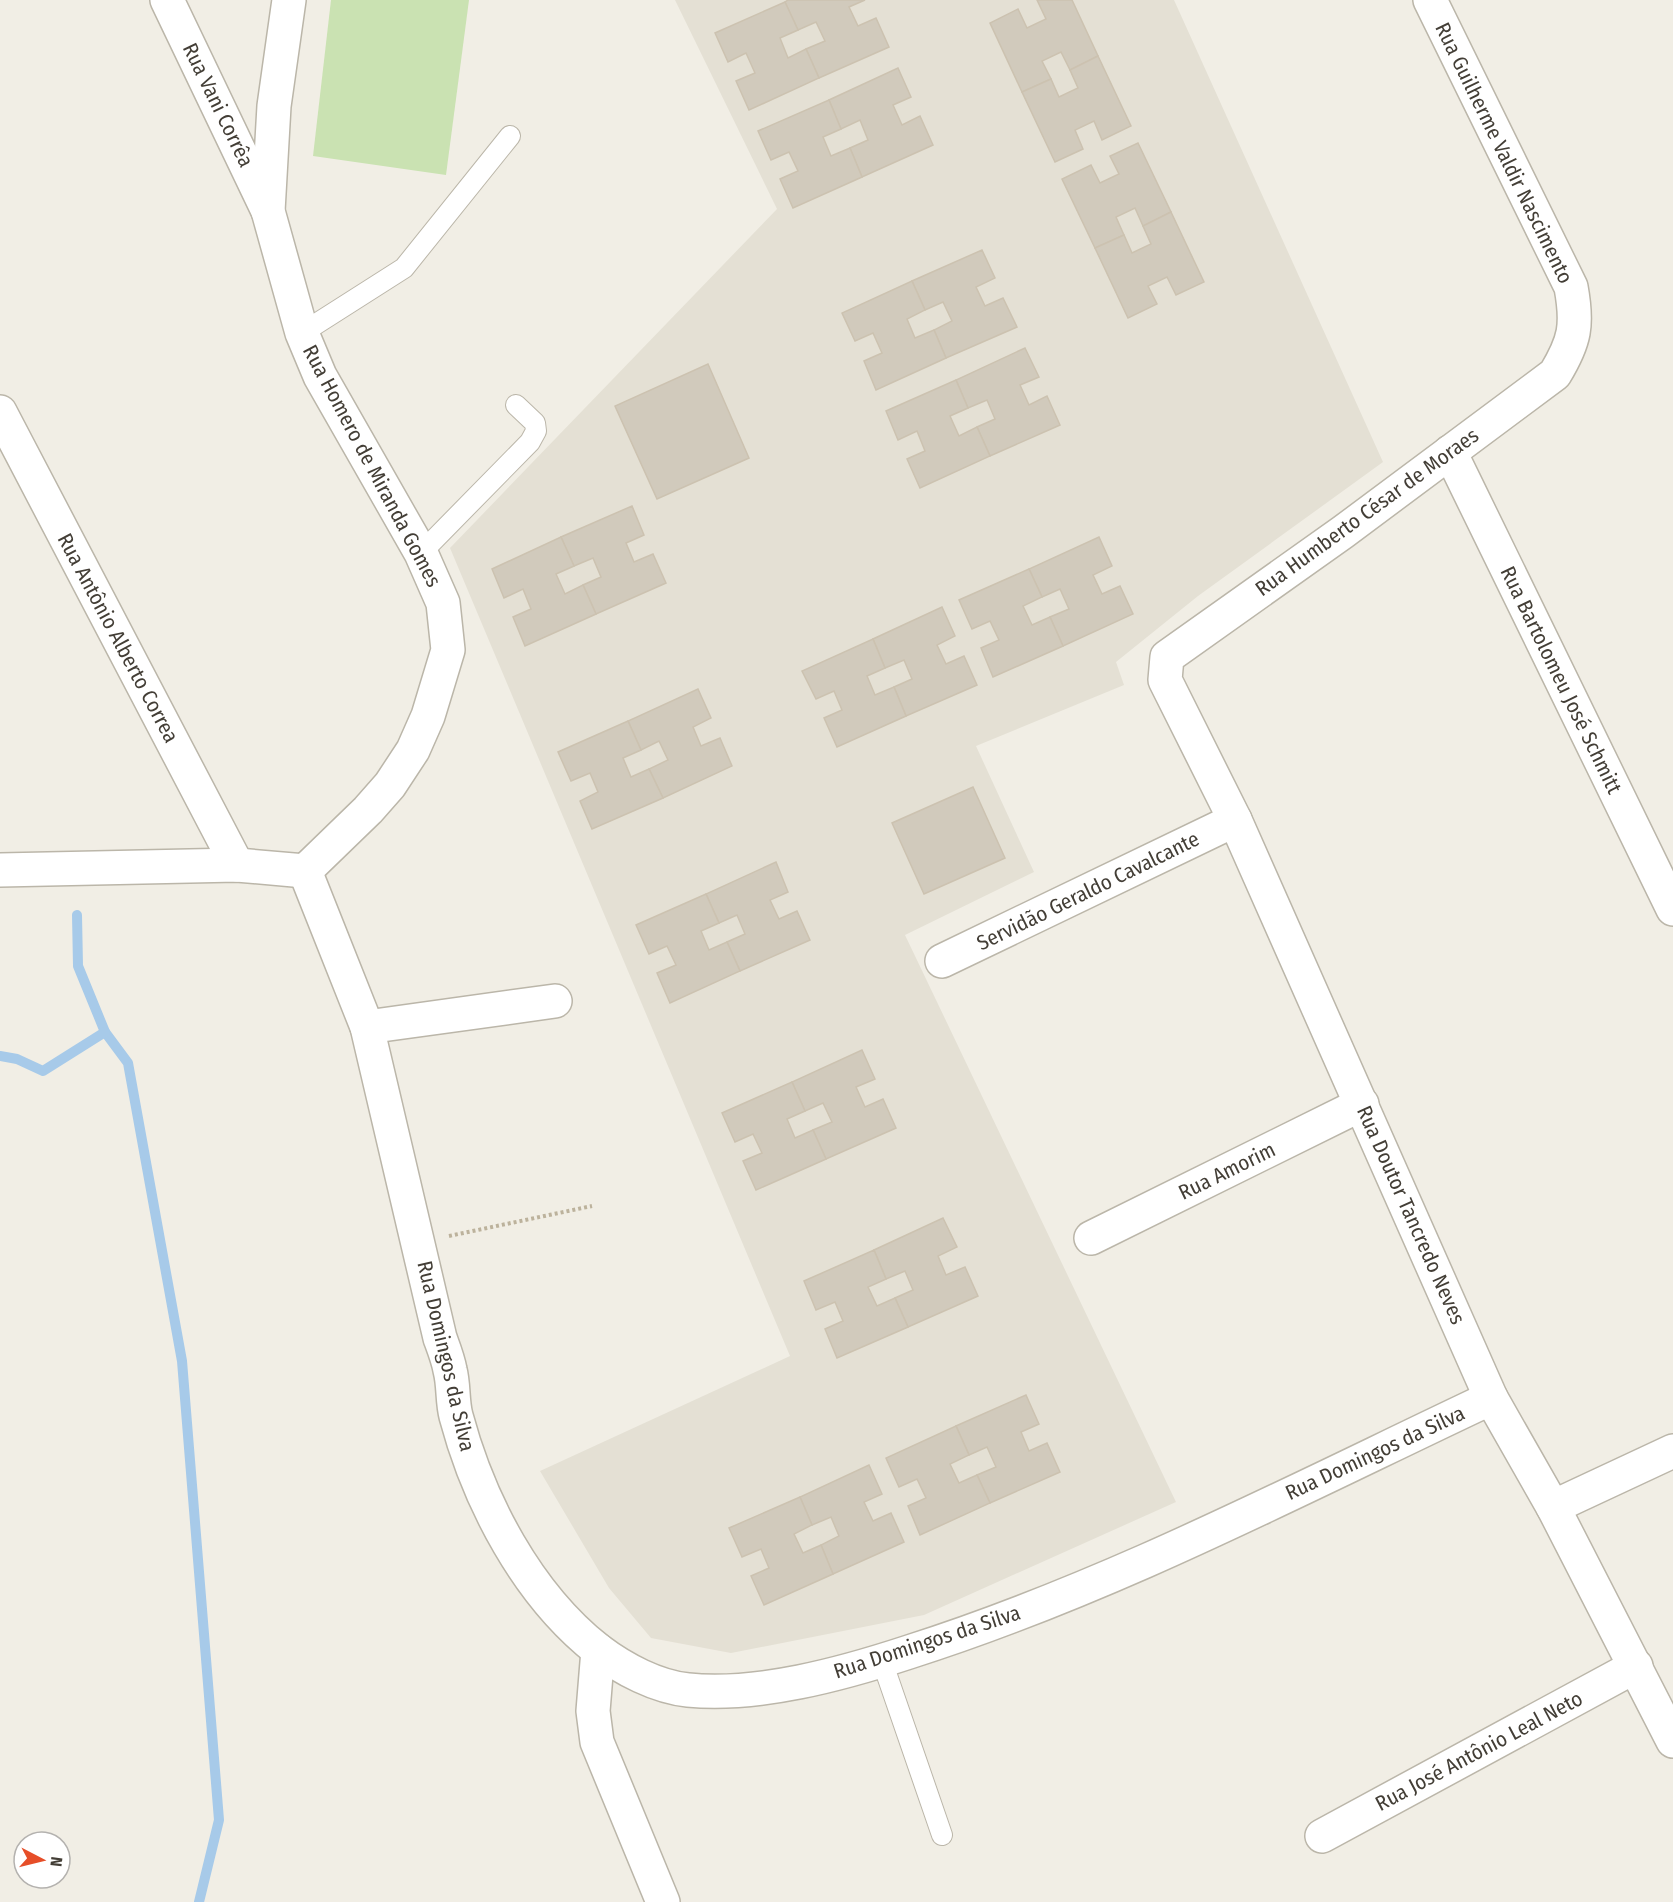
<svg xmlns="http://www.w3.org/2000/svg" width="1673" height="1902" font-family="'Fira Sans Condensed',sans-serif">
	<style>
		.residential { fill: #e4e0d4 }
		.green { fill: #cae2b2 }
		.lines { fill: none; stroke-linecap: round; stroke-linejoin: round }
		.stream { stroke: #a7cae9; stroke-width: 10 }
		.building { fill: #d1cabc; stroke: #ccc2b0; stroke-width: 1.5 }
		.service-casing { stroke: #bbb6a9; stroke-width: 22 }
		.minor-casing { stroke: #bbb6a9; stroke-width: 36 }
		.tertiary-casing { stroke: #bbb6a9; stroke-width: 36 }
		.path { stroke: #bcb29c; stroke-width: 4; stroke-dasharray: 3 3; stroke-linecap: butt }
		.service { stroke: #fff; stroke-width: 20 }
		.minor { stroke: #fff; stroke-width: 33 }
		.tertiary { stroke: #fff; stroke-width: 33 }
		.labels { text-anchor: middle; stroke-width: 4.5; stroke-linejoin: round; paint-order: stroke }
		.street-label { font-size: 21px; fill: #433e36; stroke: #fff }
	</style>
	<rect width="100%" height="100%" fill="#f1eee5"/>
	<path class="residential" d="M675,0h499l209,462 -185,134 -82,66 8,23 -148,61 58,126 -129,63 271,567 -252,113 -193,38 -80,-15 -42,-50 -69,-117 250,-115 -340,-808 327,-339z"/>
	<path class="green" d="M331,0h138l-23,175 -133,-19z"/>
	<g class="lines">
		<g class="stream">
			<path d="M77,915l1,51 27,66 23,31 54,298 37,459 -20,82"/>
			<path d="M0,1056l17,3 26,12 62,-39"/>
		</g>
	</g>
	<g class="building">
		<path d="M788,0h77l-16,7 9,19 18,-8 13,29 -70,31 -13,-29 19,-8 -9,-19 -18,8 -13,-28z"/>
		<path d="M1037,0h35l26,56 -28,14 -9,-18 -19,9 9,18 -29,13 -32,-69 28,-14 9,19 19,-9z"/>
		<path d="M785,2l13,28 -18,8 8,20 18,-9 13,29 -70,32 -13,-29 19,-8 -9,-20 -18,9 -13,-29z"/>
		<path d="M1098,56l33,70 -29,14 -8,-19 -19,9 8,19 -28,13 -33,-70 29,-13 8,18 19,-9 -8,-18z"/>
		<path d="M898,68l13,29 -18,8 9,20 18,-9 13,29 -71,32 -12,-29 18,-8 -8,-20 -19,9 -12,-29z"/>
		<path d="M829,100l12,29 -18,8 8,19 19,-8 12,29 -69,31 -13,-29 18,-8 -9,-19 -18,8 -13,-29z"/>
		<path d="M1138,143l33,69 -28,14 -8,-18 -19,9 8,18 -29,13 -33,-69 29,-14 9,18 19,-9 -9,-18z"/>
		<path d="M1171,212l33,70 -28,13 -9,-18 -19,9 9,18 -29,14 -33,-70 29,-13 8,18 19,-9 -8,-18z"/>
		<path d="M982,250l13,28 -19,9 9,19 18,-8 14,29 -71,31 -12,-28 18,-9 -9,-19 -18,8 -13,-29z"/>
		<path d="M912,281l13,29 -18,9 8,19 19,-8 12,28 -70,32 -12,-29 18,-8 -9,-20 -18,8 -13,-28z"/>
		<path d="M1025,348l14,29 -19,8 9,20 18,-9 13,29 -70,31 -13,-29 18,-8 -8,-19 -19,8 -12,-28z"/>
		<path d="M708,364l41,94 -92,41 -42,-93z"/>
		<path d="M956,380l12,28 -18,8 9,20 18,-9 13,29 -70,32 -13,-29 18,-8 -8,-20 -19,9 -12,-29z"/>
		<path d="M632,506l12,29 -18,8 8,19 19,-8 13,29 -70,31 -13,-29 18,-8 -8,-19 -19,8 -13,-29z"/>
		<path d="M561,537l13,29 -18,8 9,20 18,-9 13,29 -71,32 -12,-29 18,-8 -8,-20 -19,9 -12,-29z"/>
		<path d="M1099,537l13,29 -19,9 9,19 18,-8 13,28 -70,32 -13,-29 19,-8 -9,-20 -18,8 -13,-28z"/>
		<path d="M1029,569l13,28 -19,9 9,19 18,-8 13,29 -70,31 -12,-29 18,-8 -9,-19 -18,8 -13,-29z"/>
		<path d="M942,607l13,29 -18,9 9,19 18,-8 13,29 -71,31 -12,-29 18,-8 -8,-19 -19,8 -12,-29z"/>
		<path d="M873,639l12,29 -18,8 8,19 19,-8 12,29 -69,31 -13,-29 18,-8 -8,-19 -18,8 -14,-28z"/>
		<path d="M698,689l13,29 -18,9 8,19 19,-8 12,28 -69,32 -14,-29 19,-9 -9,-19 -18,9 -13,-29z"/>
		<path d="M628,721l13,29 -18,8 8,19 18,-8 14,29 -71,31 -12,-28 18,-9 -8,-19 -19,8 -13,-29z"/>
		<path d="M973,787l32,71 -81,36 -32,-71z"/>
		<path d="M776,862l12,30 -18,8 9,19 18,-8 13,29 -70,31 -13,-29 18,-8 -8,-19 -18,8 -13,-29z"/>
		<path d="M706,894l13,29 -18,8 8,19 18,-8 13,29 -70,32 -13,-30 19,-8 -9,-19 -18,8 -13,-29z"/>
		<path d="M862,1050l13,29 -19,8 9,20 18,-8 13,29 -70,31 -13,-29 19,-8 -9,-19 -18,8 -13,-29z"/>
		<path d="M792,1082l13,29 -18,8 8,19 18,-8 13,29 -70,31 -13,-29 19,-8 -9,-19 -18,8 -13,-29z"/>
		<path d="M943,1218l14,29 -19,9 8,19 19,-8 13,29 -70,31 -13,-29 18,-8 -8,-19 -19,8 -12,-29z"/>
		<path d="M874,1250l12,29 -18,8 9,19 18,-8 13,29 -71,31 -12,-29 18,-8 -8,-19 -19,8 -12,-29z"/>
		<path d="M1026,1395l13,29 -18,8 8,19 18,-8 13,29 -70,31 -13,-28 19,-8 -9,-20 -18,8 -13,-29z"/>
		<path d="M956,1426l13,29 -19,9 9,19 18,-8 13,28 -70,32 -12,-29 18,-8 -9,-19 -18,8 -13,-29z"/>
		<path d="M869,1465l13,29 -18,8 9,19 18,-8 13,29 -71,32 -12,-29 18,-9 -8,-19 -19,8 -12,-28z"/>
		<path d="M800,1497l12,28 -18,9 9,19 18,-8 12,29 -69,31 -13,-29 18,-8 -8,-19 -19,8 -13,-29z"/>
	</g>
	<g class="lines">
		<g class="service-casing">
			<g id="service">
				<path d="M302,333l102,-65 106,-132"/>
				<path d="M421,553l109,-111 6,-11 -1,-8 -19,-18"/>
				<path d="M882,1661l60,174"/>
			</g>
		</g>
		<g class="minor-casing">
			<g id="minor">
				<path d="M167,0l101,211"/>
				<path d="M1430,0l141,287c7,38 4,54 -16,87l-212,158 -176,125 -2,23 70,140 256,578"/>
				<path d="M0,412l237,453"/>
				<path d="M1450,452l223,457"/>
				<path d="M942,961l293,-141"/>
				<path d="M367,1027l188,-26"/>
				<path d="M1091,1238l271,-134"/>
				<path d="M1553,1507l120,-56"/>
				<path d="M598,1650l-5,61 4,31 66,160"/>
				<path d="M1322,1836l314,-170"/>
			</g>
		</g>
		<g class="tertiary-casing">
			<g id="tertiary">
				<path d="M0,870l237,-5 68,6 63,-61 22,-25 23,-35 15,-34 20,-66 -5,-47 -22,-50 -101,-177 -18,-43 -34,-122 6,-105 15,-106"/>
				<path d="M305,871l62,156 73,311c4,11 8,21 10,32 4,15 2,31 6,46 23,86 71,178 142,234 25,19 59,37 90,40 70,7 154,-16 221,-38 201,-64 391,-164 582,-254l62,109 120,234"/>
			</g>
		</g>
		<path class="path" d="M449,1236l143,-30"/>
		<use href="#service" class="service"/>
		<use href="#minor" class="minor"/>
		<use href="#tertiary" class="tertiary"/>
	</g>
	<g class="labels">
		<g class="street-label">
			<text transform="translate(218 105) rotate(64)" y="7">Rua Vani Corrêa</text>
			<text transform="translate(1504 153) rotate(64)" y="7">Rua Guilherme Valdir Nascimento</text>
			<text transform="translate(372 466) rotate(62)" y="7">Rua Homero de Miranda Gomes</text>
			<text transform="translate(1367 512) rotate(-36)" y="7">Rua Humberto César de Moraes</text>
			<text transform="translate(118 638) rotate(62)" y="7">Rua Antônio Alberto Correa</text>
			<text transform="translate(1561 680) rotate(64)" y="7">Rua Bartolomeu José Schmitt</text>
			<text transform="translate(1088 891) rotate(-26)" y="7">Servidão Geraldo Cavalcante</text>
			<text transform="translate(1227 1171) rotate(-26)" y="7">Rua Amorim</text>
			<text transform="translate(1411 1215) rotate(66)" y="7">Rua Doutor Tancredo Neves</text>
			<text transform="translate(446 1356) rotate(77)" y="7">Rua Domingos da Silva</text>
			<text transform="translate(1375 1453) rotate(-25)" y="7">Rua Domingos da Silva</text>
			<text transform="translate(927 1642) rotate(-18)" y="7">Rua Domingos da Silva</text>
			<text transform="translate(1479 1751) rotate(-28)" y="7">Rua José Antônio Leal Neto</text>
		</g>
	</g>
	<g transform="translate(42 1860) rotate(97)"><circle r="28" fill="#ffffff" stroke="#b4b2af" stroke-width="1.5"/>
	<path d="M0-4.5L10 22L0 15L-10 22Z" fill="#e64e28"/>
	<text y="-9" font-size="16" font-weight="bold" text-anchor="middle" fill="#433e36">N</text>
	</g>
</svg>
